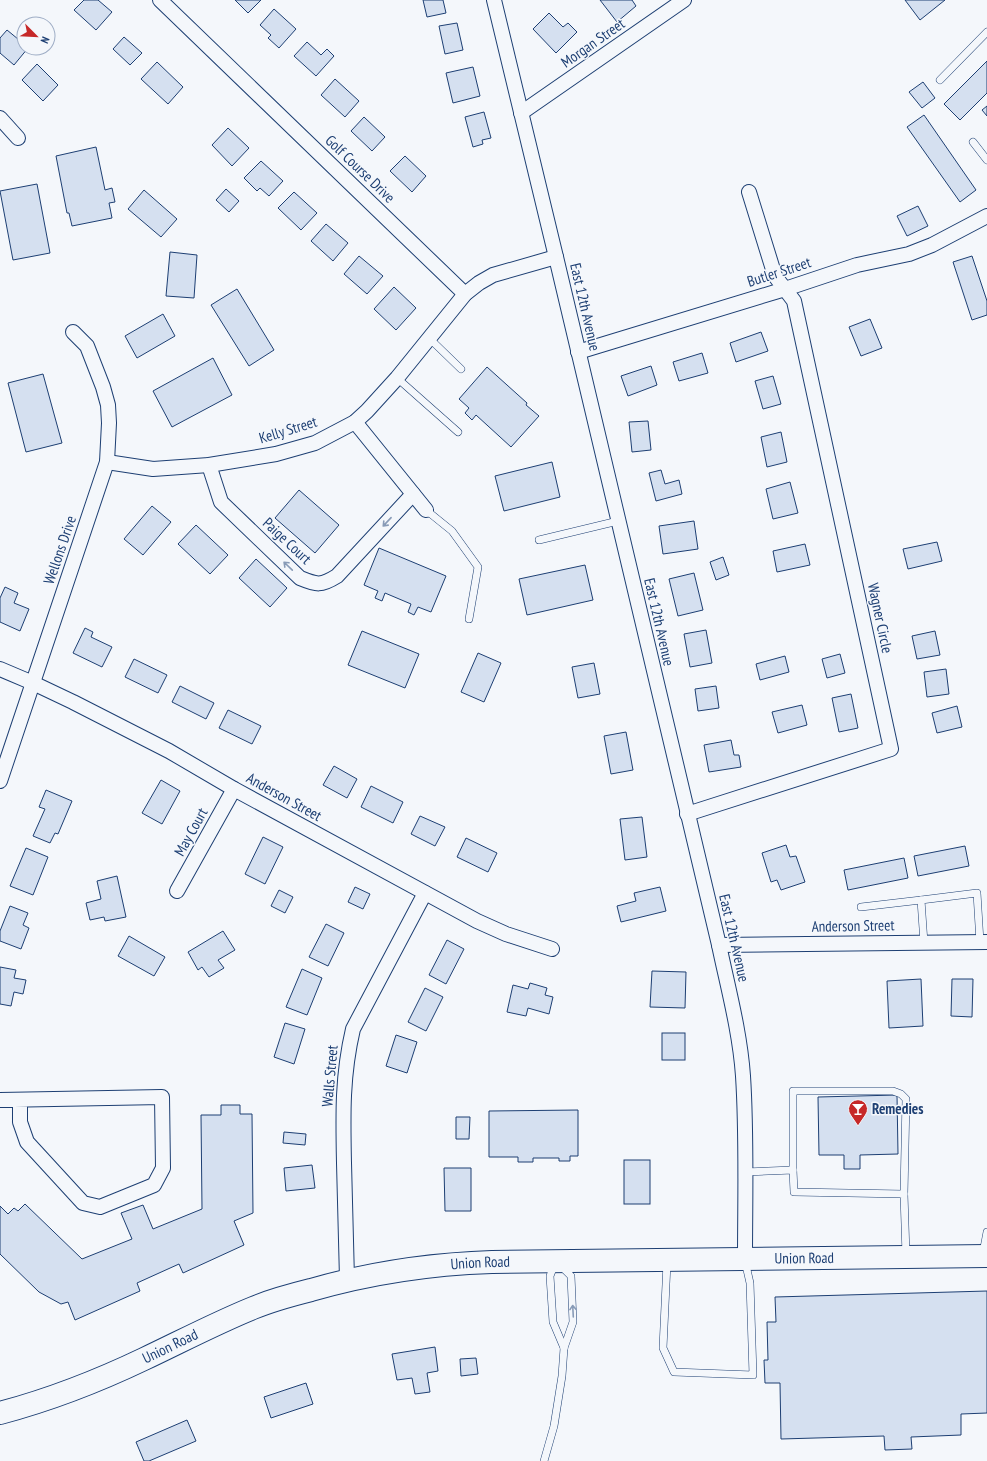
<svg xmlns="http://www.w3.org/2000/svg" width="987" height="1461" font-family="'PT Sans Narrow',sans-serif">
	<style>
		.building { fill: #d5e0f0; stroke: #1d3f73 }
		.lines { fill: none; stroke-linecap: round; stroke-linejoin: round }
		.lane-casing { stroke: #1d3f73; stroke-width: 8 }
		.street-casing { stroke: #1d3f73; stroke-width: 16 }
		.primary-casing { stroke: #1d3f73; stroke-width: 24 }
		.lane { stroke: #f4f7fb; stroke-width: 7 }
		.street { stroke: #f4f7fb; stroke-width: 14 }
		.primary { stroke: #f4f7fb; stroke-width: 22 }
		.oneway { stroke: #889bb7 }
		.labels { text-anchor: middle; stroke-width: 3; stroke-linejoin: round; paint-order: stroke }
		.street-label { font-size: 15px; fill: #1d3f73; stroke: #f4f7fb }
		.poi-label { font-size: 15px; font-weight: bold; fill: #1d3f73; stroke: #f4f7fb; text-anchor: start }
	</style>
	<rect width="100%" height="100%" fill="#f4f7fb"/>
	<g class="building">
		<path d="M84,0h14l14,12 -16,18 -22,-20z"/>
		<path d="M235,0h26l-13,13z"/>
		<path d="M423,0h20l3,13 -19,4z"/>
		<path d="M600,0h32l4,6 -19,16z"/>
		<path d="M905,0h40l-25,20z"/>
		<path d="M274,9l22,20 -17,19 -11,-10 3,-3 -11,-10z"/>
		<path d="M549,13l14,14 5,-4 9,9 -21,21 -23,-24z"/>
		<path d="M457,23l6,27 -18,4 -6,-28z"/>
		<path d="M7,30l17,14v4h4l-14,17 -14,-12v-15z"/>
		<path d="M124,37l18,16 -12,12 -17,-16z"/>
		<path d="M307,42l14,13 6,-6 7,7 -18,20 -22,-20z"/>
		<path d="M987,61v32l-27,27 -16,-16z"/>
		<path d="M157,62l26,25 -15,17 -27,-25z"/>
		<path d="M37,64l21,21 -15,16 -21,-21z"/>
		<path d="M473,67l7,29 -27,7 -7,-30z"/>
		<path d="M335,79l24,22 -14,16 -24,-22z"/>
		<path d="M923,82l12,16 -13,10 -13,-16z"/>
		<path d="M987,106v10l-5,-6z"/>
		<path d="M484,112l7,26 -9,2 1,4 -10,3 -8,-30z"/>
		<path d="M924,115l52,75 -16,12 -53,-75z"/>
		<path d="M364,117l21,20 -13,14 -21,-20z"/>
		<path d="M228,128l21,20 -17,18 -20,-21z"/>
		<path d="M96,147l9,43 7,-2 3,14 -6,1 3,15 -40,8 -3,-13h-2l-11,-57z"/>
		<path d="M405,156l21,20 -14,16 -22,-21z"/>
		<path d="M261,161l22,20 -14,15 -9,-8 -3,3 -13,-13z"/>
		<path d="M37,184l13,69 -37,7 -13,-69z"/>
		<path d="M226,189l13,12 -10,11 -13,-12z"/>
		<path d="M144,190l33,29 -16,18 -33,-28z"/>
		<path d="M294,192l23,21 -16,17 -23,-22z"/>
		<path d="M918,206l10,20 -21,10 -10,-20z"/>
		<path d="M326,224l22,19 -15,18 -22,-20z"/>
		<path d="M170,252l27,3 -3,43 -28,-2z"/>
		<path d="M359,256l24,20 -16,18 -23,-20z"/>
		<path d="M972,256l15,45v14l-15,5 -19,-58z"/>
		<path d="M394,287l22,21 -20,22 -22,-21z"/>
		<path d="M237,289l37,61 -25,16 -38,-61z"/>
		<path d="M163,314l12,22 -38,22 -12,-22z"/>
		<path d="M870,319l12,29 -21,8 -12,-29z"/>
		<path d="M761,332l7,19 -32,11 -6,-19z"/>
		<path d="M702,353l6,20 -29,8 -6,-19z"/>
		<path d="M213,358l19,37 -60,32 -19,-36z"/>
		<path d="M651,366l6,19 -29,11 -7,-20z"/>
		<path d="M487,367l40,36 -1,2 13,11 -28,31 -35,-32 -4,5 -7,-7 4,-5 -10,-9z"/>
		<path d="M43,374l19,69 -36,9 -18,-69z"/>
		<path d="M773,376l8,28 -18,5 -8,-28z"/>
		<path d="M648,421l3,29 -19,2 -3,-30z"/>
		<path d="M781,432l6,30 -20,5 -6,-30z"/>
		<path d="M552,462l8,35 -56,14 -9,-35z"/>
		<path d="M661,470l4,14 14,-4 3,14 -26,7 -7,-28z"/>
		<path d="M790,482l8,31 -25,6 -7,-30z"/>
		<path d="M299,490l40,35 -24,28 -40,-35z"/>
		<path d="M152,506l19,16 -28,33 -19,-16z"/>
		<path d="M694,521l4,28 -35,5 -4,-28z"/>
		<path d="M196,525l32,30 -18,19 -32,-30z"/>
		<path d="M937,542l5,19 -34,8 -5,-20z"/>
		<path d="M805,544l5,21 -33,7 -4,-21z"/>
		<path d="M379,548l67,28 -15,36 -13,-5 -4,8 -6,-3 3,-8 -26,-11 -3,8 -7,-3 3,-7 -14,-6z"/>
		<path d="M723,557l6,18 -13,5 -6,-18z"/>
		<path d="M256,559l31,29 -17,19 -31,-29z"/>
		<path d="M585,565l8,35 -66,15 -8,-36z"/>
		<path d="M694,573l9,37 -25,6 -9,-37z"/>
		<path d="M5,587l13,6 -4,10 15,6 -9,22 -20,-9v-24z"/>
		<path d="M85,628l8,4 -2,5 21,10 -10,20 -29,-14z"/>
		<path d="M706,630l6,33 -22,4 -6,-33z"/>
		<path d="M362,631l57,23 -14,34 -57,-23z"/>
		<path d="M935,631l5,24 -23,4 -5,-23z"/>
		<path d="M478,653l23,10 -17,39 -23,-10z"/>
		<path d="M840,654l5,19 -18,5 -5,-19z"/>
		<path d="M785,656l4,16 -29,8 -4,-16z"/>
		<path d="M134,659l33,16 -9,18 -33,-16z"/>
		<path d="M594,663l6,31 -22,4 -6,-31z"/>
		<path d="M946,669l3,25 -22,3 -3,-25z"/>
		<path d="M180,686l34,17 -8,16 -34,-17z"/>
		<path d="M716,686l3,22 -21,3 -3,-22z"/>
		<path d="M851,694l7,34 -19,4 -7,-34z"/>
		<path d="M802,705l5,20 -29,8 -6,-21z"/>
		<path d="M957,706l5,21 -25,6 -5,-20z"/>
		<path d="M228,710l33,16 -9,18 -33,-16z"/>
		<path d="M626,732l7,38 -22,4 -7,-38z"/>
		<path d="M731,740l3,15h5l2,12 -32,5 -5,-27z"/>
		<path d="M334,766l23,13 -10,19 -24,-13z"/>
		<path d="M161,780l19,11 -18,33 -20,-11z"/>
		<path d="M371,786l32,16 -10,21 -32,-16z"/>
		<path d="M46,790l26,11 -14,33 -3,-1 -5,10 -17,-7 12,-27 -6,-2z"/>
		<path d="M420,816l25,11 -10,19 -24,-12z"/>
		<path d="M642,817l5,40 -22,3 -5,-41z"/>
		<path d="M263,837l20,10 -18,37 -20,-10z"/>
		<path d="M466,838l31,15 -9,19 -31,-15z"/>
		<path d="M786,845l4,12 6,-1 9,26 -24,8 -4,-10 -6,2 -9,-29z"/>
		<path d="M965,846l4,20 -51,10 -4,-20z"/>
		<path d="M26,848l22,9 -15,38 -23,-9z"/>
		<path d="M904,858l4,20 -60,12 -4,-20z"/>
		<path d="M117,876l9,41 -21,4 -1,-4 -14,3 -4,-17 15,-4 -4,-18z"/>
		<path d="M355,887l15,7 -7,15 -15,-7z"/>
		<path d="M660,887l6,24 -45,11 -4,-16 19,-5 -2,-8z"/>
		<path d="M279,890l14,7 -8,16 -14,-7z"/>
		<path d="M10,906l18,7 -5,12 6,3 -8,21 -21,-8v-10z"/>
		<path d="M326,924l18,9 -16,33 -19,-9z"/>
		<path d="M223,931l12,19 -17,10 6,8 -15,9 -7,-10 -4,3 -10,-18z"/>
		<path d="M129,936l36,21 -11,19 -36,-20z"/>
		<path d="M447,940l17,9 -18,35 -17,-9z"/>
		<path d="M0,967l16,3 -2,8 12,2 -3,14 -9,-2 -3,14 -11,-2z"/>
		<path d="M302,969l20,9 -15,37 -21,-8z"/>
		<path d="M652,971l34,1 -1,36 -35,-1z"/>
		<path d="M921,979l2,47 -34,2 -2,-47z"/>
		<path d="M952,979h21l-1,38 -21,-1z"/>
		<path d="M530,983l17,5 -2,7 8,2 -4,17 -21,-6 -2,8 -19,-4 6,-27 15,4z"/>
		<path d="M425,988l18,9 -17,34 -18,-9z"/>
		<path d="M285,1023l20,6 -11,35 -20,-7z"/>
		<rect x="662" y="1033" width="23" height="27"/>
		<path d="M396,1035l21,7 -10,31 -21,-7z"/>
		<path d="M897,1095l1,59 -38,1v14h-16v-14h-25l-1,-58z"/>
		<path d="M221,1105h19v9h12l1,99 -19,8 10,24 -61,28 -4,-9 -42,19 3,8 -65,29 -7,-18 -7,2 -22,-12 -39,-38v-48l8,8 6,-6 4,3 7,-7 57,55 50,-20 -11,-26 22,-8 10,24 49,-20 -1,-94h20z"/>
		<path d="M578,1110v46h-8v5h-11v-3h-26v4h-15v-5h-29v-46z"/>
		<path d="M456,1117h14l-1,22h-13z"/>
		<path d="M284,1132l22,2 -1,11 -22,-2z"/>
		<rect x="624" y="1160" width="26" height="44"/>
		<path d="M312,1165l3,23 -29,3 -2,-23z"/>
		<path d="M444,1168h27v43h-26z"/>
		<path d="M987,1291v122l-26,1v21l-50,2 1,12 -27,1 -1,-14 -103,3 -1,-56h-15l-1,-23h4l-1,-38h9l-1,-25z"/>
		<path d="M435,1347l3,24 -11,2 3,19 -15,2 -3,-16 -15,2 -5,-26z"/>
		<path d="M476,1358l2,16 -17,2 -1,-17z"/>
		<path d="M306,1383l7,21 -42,14 -7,-21z"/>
		<path d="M187,1420l9,21 -47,20h-5l-8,-19z"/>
	</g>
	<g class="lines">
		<g class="lane-casing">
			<g id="lane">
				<path d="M940,80l47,-48"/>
				<path d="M973,142l14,18"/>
				<path d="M429,338l32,31"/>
				<path d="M397,378l61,54"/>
				<path d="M426,510l26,21 26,36 -9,52"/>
				<path d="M539,540l79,-19"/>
				<path d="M861,907l60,-7"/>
				<path d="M924,943l-3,-43 56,-7 3,49"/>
				<path d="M793,1170v-79h100l8,3 5,5 -2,95"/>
				<path d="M745,1172l48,-2 1,22 110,2 2,61"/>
				<path d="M983,1253l4,-21"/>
				<path d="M555,1263l-5,13 3,46 11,26"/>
				<path d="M667,1263l-4,85 11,24 79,3 -3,-92 -5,-22"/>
				<path d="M544,1461l10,-35 8,-50 2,-28 9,-26 -2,-46 -9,-9"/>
			</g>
		</g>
		<g class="street-casing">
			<g id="street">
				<path d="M160,0l305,294"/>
				<path d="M494,0l62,257 163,688c9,43 21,87 24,131 4,61 2,122 2,183"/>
				<path d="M521,113l163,-113"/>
				<path d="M0,118l18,20"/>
				<path d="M578,352l207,-63 72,-24 52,-11 23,-9 55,-29"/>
				<path d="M355,422l71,88"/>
				<path d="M107,462l46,7 56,-4 67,-11 39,-11 40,-21 12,-11 30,-33 68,-84 14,-11 14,-8 63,-18"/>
				<path d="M209,465l12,37 79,76c17,7 21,8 37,-2l76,-82"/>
				<path d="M0,669l33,14 40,19 96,49 65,38 243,132 29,13 46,15"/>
				<path d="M0,781l107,-319 2,-39 -1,-18 -5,-18 -16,-41 -14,-14"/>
				<path d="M687,814l204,-65 -97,-448 -19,-25 -26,-84"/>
				<path d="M177,891l57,-102"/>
				<path d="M719,945l268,-3"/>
				<path d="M0,1100l162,-3 1,71 -9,17 -54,22 -17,-4 -56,-61 -7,-20v-22"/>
				<path d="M347,1279c-1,-38 -2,-77 -3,-116 -1,-48 -2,-87 9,-134l72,-136"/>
			</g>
		</g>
		<g class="primary-casing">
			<g id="primary">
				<path id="s1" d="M0,1413c49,-13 98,-32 144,-54 36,-17 72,-36 109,-51 19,-8 38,-13 58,-18 59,-17 119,-26 181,-28l495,-6"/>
			</g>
		</g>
		<use href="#lane" class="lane"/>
		<use href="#street" class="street"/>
		<use href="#primary" class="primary"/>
	</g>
	<defs><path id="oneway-shaft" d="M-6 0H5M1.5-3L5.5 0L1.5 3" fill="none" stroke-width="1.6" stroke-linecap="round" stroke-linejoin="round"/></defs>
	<g class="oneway">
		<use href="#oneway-shaft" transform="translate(387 522) rotate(133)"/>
		<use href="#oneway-shaft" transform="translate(288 566) rotate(-136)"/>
		<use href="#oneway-shaft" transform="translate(573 1311) rotate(-93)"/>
	</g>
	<defs>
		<g id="bar-pin" transform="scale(1)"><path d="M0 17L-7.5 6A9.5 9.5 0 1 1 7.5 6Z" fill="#c62828" stroke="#f4f7fb"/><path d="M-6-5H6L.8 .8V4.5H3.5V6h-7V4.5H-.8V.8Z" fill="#fff"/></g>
	</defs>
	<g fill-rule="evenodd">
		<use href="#bar-pin" x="858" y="1109"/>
	</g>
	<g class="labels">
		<g class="street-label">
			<text transform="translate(593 43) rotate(-35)" y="5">Morgan Street</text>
			<text transform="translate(360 169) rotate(44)" y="5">Golf Course Drive</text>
			<text transform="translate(779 272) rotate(-18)" y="5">Butler Street</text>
			<text transform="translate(585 307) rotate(77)" y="5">East 12th Avenue</text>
			<text transform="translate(288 430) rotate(-17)" y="5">Kelly Street</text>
			<text transform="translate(287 541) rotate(43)" y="5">Paige Court</text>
			<text transform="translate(60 550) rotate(-71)" y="5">Wellons Drive</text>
			<text transform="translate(880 618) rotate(78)" y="5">Wagner Circle</text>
			<text transform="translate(659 622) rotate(77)" y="5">East 12th Avenue</text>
			<text transform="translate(284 797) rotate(29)" y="5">Anderson Street</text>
			<text transform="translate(191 832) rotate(-61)" y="5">May Court</text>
			<text transform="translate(853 926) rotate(-1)" y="5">Anderson Street</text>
			<text transform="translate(734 938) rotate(77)" y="5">East 12th Avenue</text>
			<text transform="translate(330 1076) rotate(-85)" y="5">Walls Street</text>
			<text dy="5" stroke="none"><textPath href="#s1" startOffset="831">Union Road</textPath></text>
			<text dy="5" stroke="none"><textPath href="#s1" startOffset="507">Union Road</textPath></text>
			<text dy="5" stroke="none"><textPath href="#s1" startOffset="183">Union Road</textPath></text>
		</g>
		<g class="poi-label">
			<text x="872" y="1114">Remedies</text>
		</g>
	</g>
	<g transform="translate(36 36) rotate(114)"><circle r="19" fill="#f4f7fb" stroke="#9eadc5"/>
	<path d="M0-3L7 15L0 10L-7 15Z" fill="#c62828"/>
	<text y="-6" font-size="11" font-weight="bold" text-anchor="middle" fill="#1d3f73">N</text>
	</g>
</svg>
